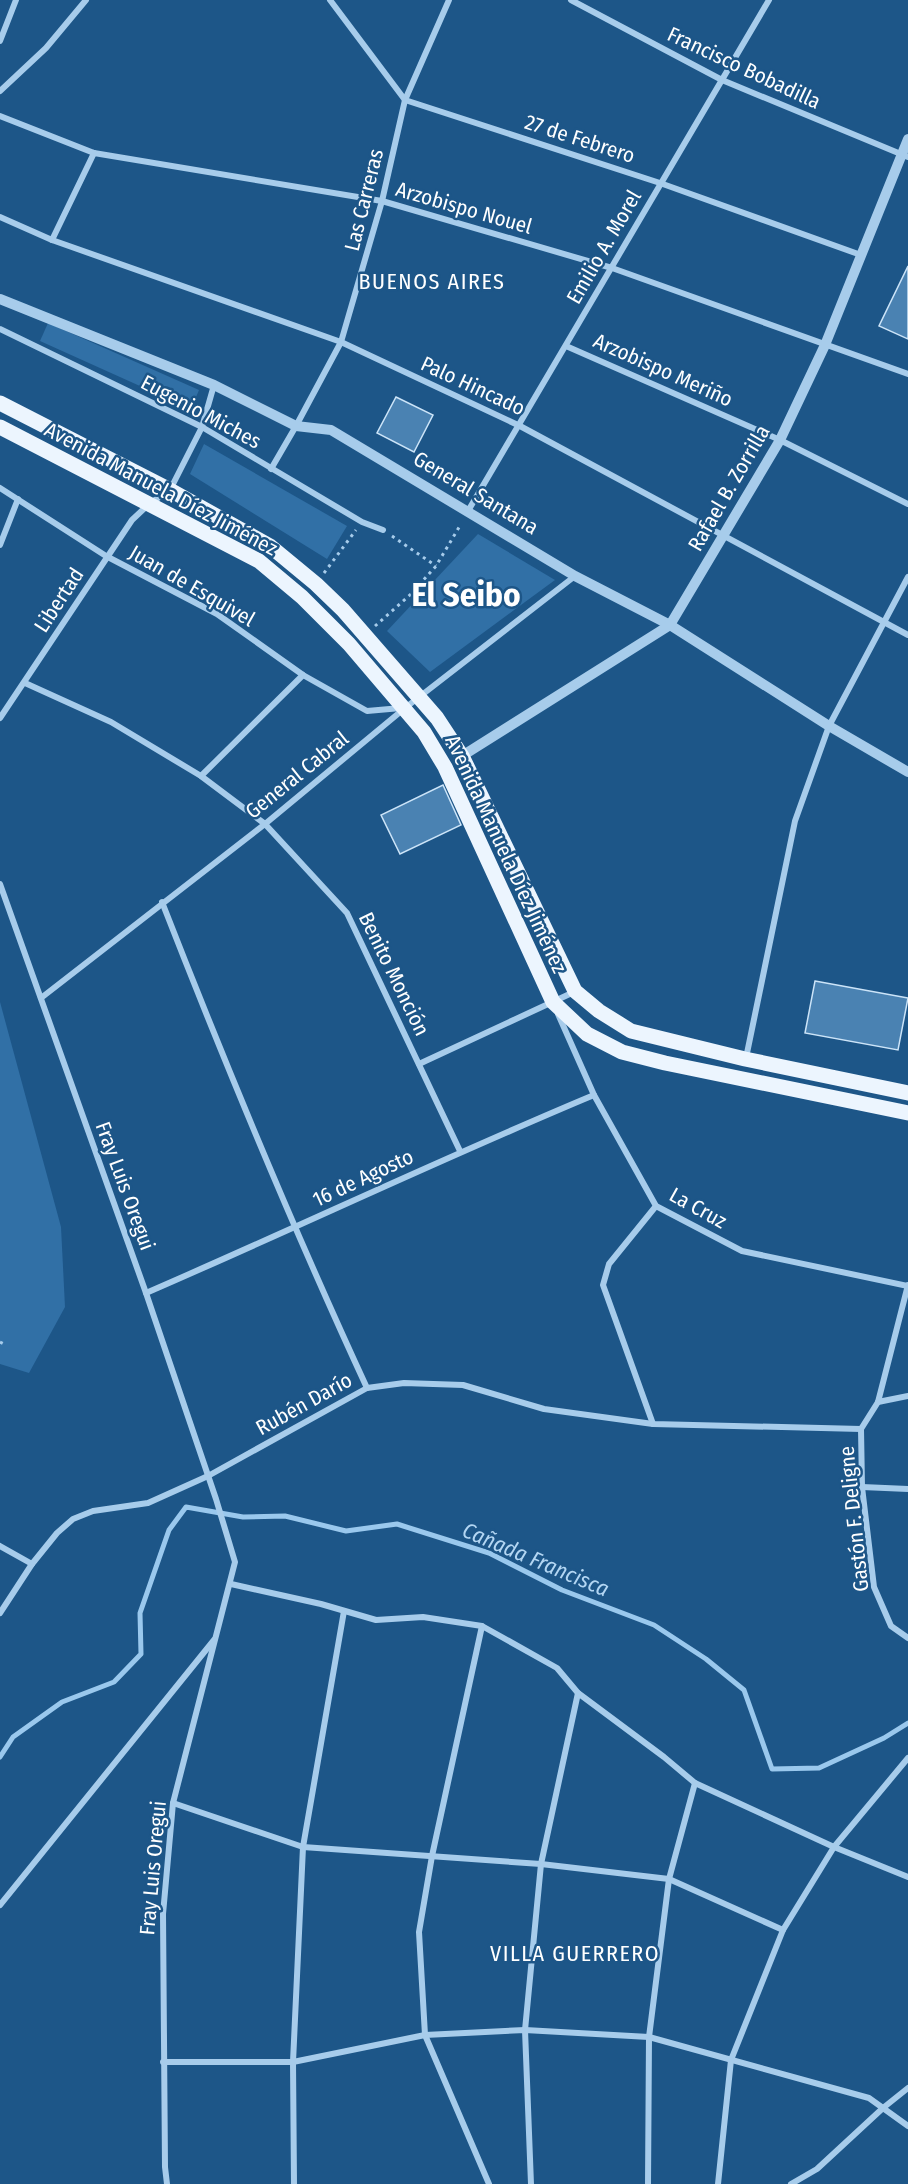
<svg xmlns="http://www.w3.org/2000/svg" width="908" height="2184" font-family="'Fira Sans Condensed',sans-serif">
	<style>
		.green { fill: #3170a6 }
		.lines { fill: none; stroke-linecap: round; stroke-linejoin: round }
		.stream { stroke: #9ac8ed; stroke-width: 5 }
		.building { fill: #4a82b2; stroke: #cce4f8; stroke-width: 1.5 }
		.path { stroke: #a7cceb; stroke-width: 3; stroke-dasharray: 3 4.5; stroke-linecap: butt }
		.minor { stroke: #a7cceb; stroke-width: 6 }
		.tertiary { stroke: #a7cceb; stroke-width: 10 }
		.primary { stroke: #ecf5fe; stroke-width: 15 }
		.labels { text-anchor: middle; stroke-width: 5; stroke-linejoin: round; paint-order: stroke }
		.street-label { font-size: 21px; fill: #fff; stroke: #1d5688 }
		.neighbourhood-label { font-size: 22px; letter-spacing: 1.5px; fill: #fff; stroke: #1d5688 }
		.water-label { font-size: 22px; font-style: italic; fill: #b3d6f3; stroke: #1d5688 }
		.town-label { font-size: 33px; font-weight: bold; fill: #fff; stroke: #1d5688 }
	</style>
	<rect width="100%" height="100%" fill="#1d5688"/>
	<g class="green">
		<path d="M48,323l151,67 -8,19 -151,-68z"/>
		<path d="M204,444l143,82 -20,33 -137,-85z"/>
		<path d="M478,534l77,46 -125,92 -43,-41z"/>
		<path d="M0,1002l61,225 4,80 -36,66 -29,-9z"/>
	</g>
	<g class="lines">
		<path class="stream" d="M0,1757l13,-20 49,-35 52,-20 27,-28 -1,-41 29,-83 17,-23 57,10 42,-1 61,15 51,-7 92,29 73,37 92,35 52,34 38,31 28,79 47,-1 65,-30 24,-15"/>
	</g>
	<g class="building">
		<path d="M908,266v73l-29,-13z"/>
		<path d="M396,397l37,18 -19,37 -37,-19z"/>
		<path d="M443,785l18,40 -61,29 -19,-39z"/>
		<path d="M815,981l93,17 -10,52 -93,-17z"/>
	</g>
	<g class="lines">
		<g class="path">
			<path d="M392,536l44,30"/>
			<path d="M324,573l32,-43"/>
			<path d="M375,626l36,-32 25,-28 25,-42"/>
			<path d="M0,1342l6,3"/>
		</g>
		<g class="minor">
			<path d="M330,0l75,100 255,83 201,72"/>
			<path d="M571,0l151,80 186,77"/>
			<path d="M0,41l16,-41"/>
			<path d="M0,91l46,-43 40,-48"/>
			<path d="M0,116l94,37 288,48 230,67 296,106"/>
			<path d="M0,217l52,23 289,102 179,84 388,209"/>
			<path d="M52,240l42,-87"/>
			<path d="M0,329l202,98 160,95 21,8"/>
			<path d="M566,346l214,94 128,64"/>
			<path d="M271,469l25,-43 45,-84 41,-141 23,-101 44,-100"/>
			<path d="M0,488l106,68 111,58 86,61 64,36 34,-3"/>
			<path d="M468,511l301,-511"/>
			<path d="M0,545l18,-46"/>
			<path d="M25,683l86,39 90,54 64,48 82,89 113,238"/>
			<path d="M0,718l132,-198 17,-16 21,-14 32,-63 12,-42"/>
			<path d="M201,776l102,-101"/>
			<path d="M0,884l146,409 70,206 19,63 -62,241 -10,111 2,253 2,17"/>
			<path d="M162,902c64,164 131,326 205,486"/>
			<path d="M41,998l224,-174 140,-116 170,-132"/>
			<path d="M558,1014l36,81 62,111 86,45 166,35"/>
			<path d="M746,1058l49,-237 34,-95 79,-149"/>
			<path d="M419,1064l155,-72"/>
			<path d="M908,1285l-30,117 -17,27 1,58 12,100 17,39 17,12"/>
			<path d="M146,1293c150,-65 297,-135 448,-198"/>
			<path d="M878,1402l30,-6"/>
			<path d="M653,1424l-50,-139 6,-21 47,-58"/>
			<path d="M862,1487l46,2"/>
			<path d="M0,1546l32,18"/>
			<path d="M231,1584l90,20 55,16 47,-3 59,9 75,42 21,25 86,64 31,26 139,64 74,30"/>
			<path d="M0,1613l32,-49 25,-31 16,-14 20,-8 55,-8 60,-27 159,-88 37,-5 59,2 81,24 109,15 208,5"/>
			<path d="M482,1626l-50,230 -13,76 6,103 64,149"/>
			<path d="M173,1803l130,44 238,17 128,15 114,51"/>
			<path d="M0,1905l214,-265"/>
			<path d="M163,2062h130l132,-27 100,-5 124,7 220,61 39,28"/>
			<path d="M294,2184l-1,-122 10,-215 41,-236"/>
			<path d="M531,2184l-6,-154 16,-166 37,-171"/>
			<path d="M648,2184l1,-147 20,-158 26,-96"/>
			<path d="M718,2184l13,-124 52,-130 51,-83 74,-89"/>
			<path d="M791,2184l26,-15 66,-61 25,-20"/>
		</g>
		<g class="tertiary">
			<path d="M0,299l214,86 82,41 35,4 244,146 95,49 159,101 79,46"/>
			<path d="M462,756l208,-131 110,-185 45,-95 83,-206"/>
		</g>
		<g class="primary">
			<path d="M0,403l170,87 100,56 46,38 27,26 94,108 25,38 113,235 24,20 32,20 114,28 163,34"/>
			<path d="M0,427l259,134 43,36 47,47 75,88 21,35 108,235 34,32 35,18 43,11 243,50"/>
		</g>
	</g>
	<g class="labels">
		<g class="street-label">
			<text transform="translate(744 68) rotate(25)" y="7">Francisco Bobadilla</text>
			<text transform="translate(580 139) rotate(18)" y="7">27 de Febrero</text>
			<text transform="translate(364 200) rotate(-76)" y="7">Las Carreras</text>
			<text transform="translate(464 208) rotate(16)" y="7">Arzobispo Nouel</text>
			<text transform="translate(604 247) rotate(-60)" y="7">Emilio A. Morel</text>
			<text transform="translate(663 370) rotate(24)" y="7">Arzobispo Meriño</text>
			<text transform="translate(473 386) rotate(25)" y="7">Palo Hincado</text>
			<text transform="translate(201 412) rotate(28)" y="7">Eugenio Miches</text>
			<text transform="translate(729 488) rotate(-60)" y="7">Rafael B. Zorrilla</text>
			<text transform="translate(161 489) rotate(28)" y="7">Avenida Manuela Díez Jiménez</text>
			<text transform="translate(476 493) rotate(31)" y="7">General Santana</text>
			<text transform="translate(192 586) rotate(30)" y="7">Juan de Esquivel</text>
			<text transform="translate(59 600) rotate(-57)" y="7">Libertad</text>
			<text transform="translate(297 775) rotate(-39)" y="7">General Cabral</text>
			<text transform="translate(506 854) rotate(65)" y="7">Avenida Manuela Díez Jiménez</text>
			<text transform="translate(394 974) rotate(64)" y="7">Benito Monción</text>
			<text transform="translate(363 1178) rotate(-25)" y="7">16 de Agosto</text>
			<text transform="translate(125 1186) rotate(70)" y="7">Fray Luis Oregui</text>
			<text transform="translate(698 1208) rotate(29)" y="7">La Cruz</text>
			<text transform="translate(304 1404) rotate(-29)" y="7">Rubén Darío</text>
			<text transform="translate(854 1519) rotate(-96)" y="7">Gastón F. Deligne</text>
			<text transform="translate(153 1868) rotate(-85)" y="7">Fray Luis Oregui</text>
		</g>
		<g class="neighbourhood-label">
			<text x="432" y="289">BUENOS AIRES</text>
			<text x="575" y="1961">VILLA GUERRERO</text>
		</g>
		<g class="water-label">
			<text transform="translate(536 1559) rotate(23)" y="8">Cañada Francisca</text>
		</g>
		<g class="town-label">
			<text x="466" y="606">El Seibo</text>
		</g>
	</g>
</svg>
